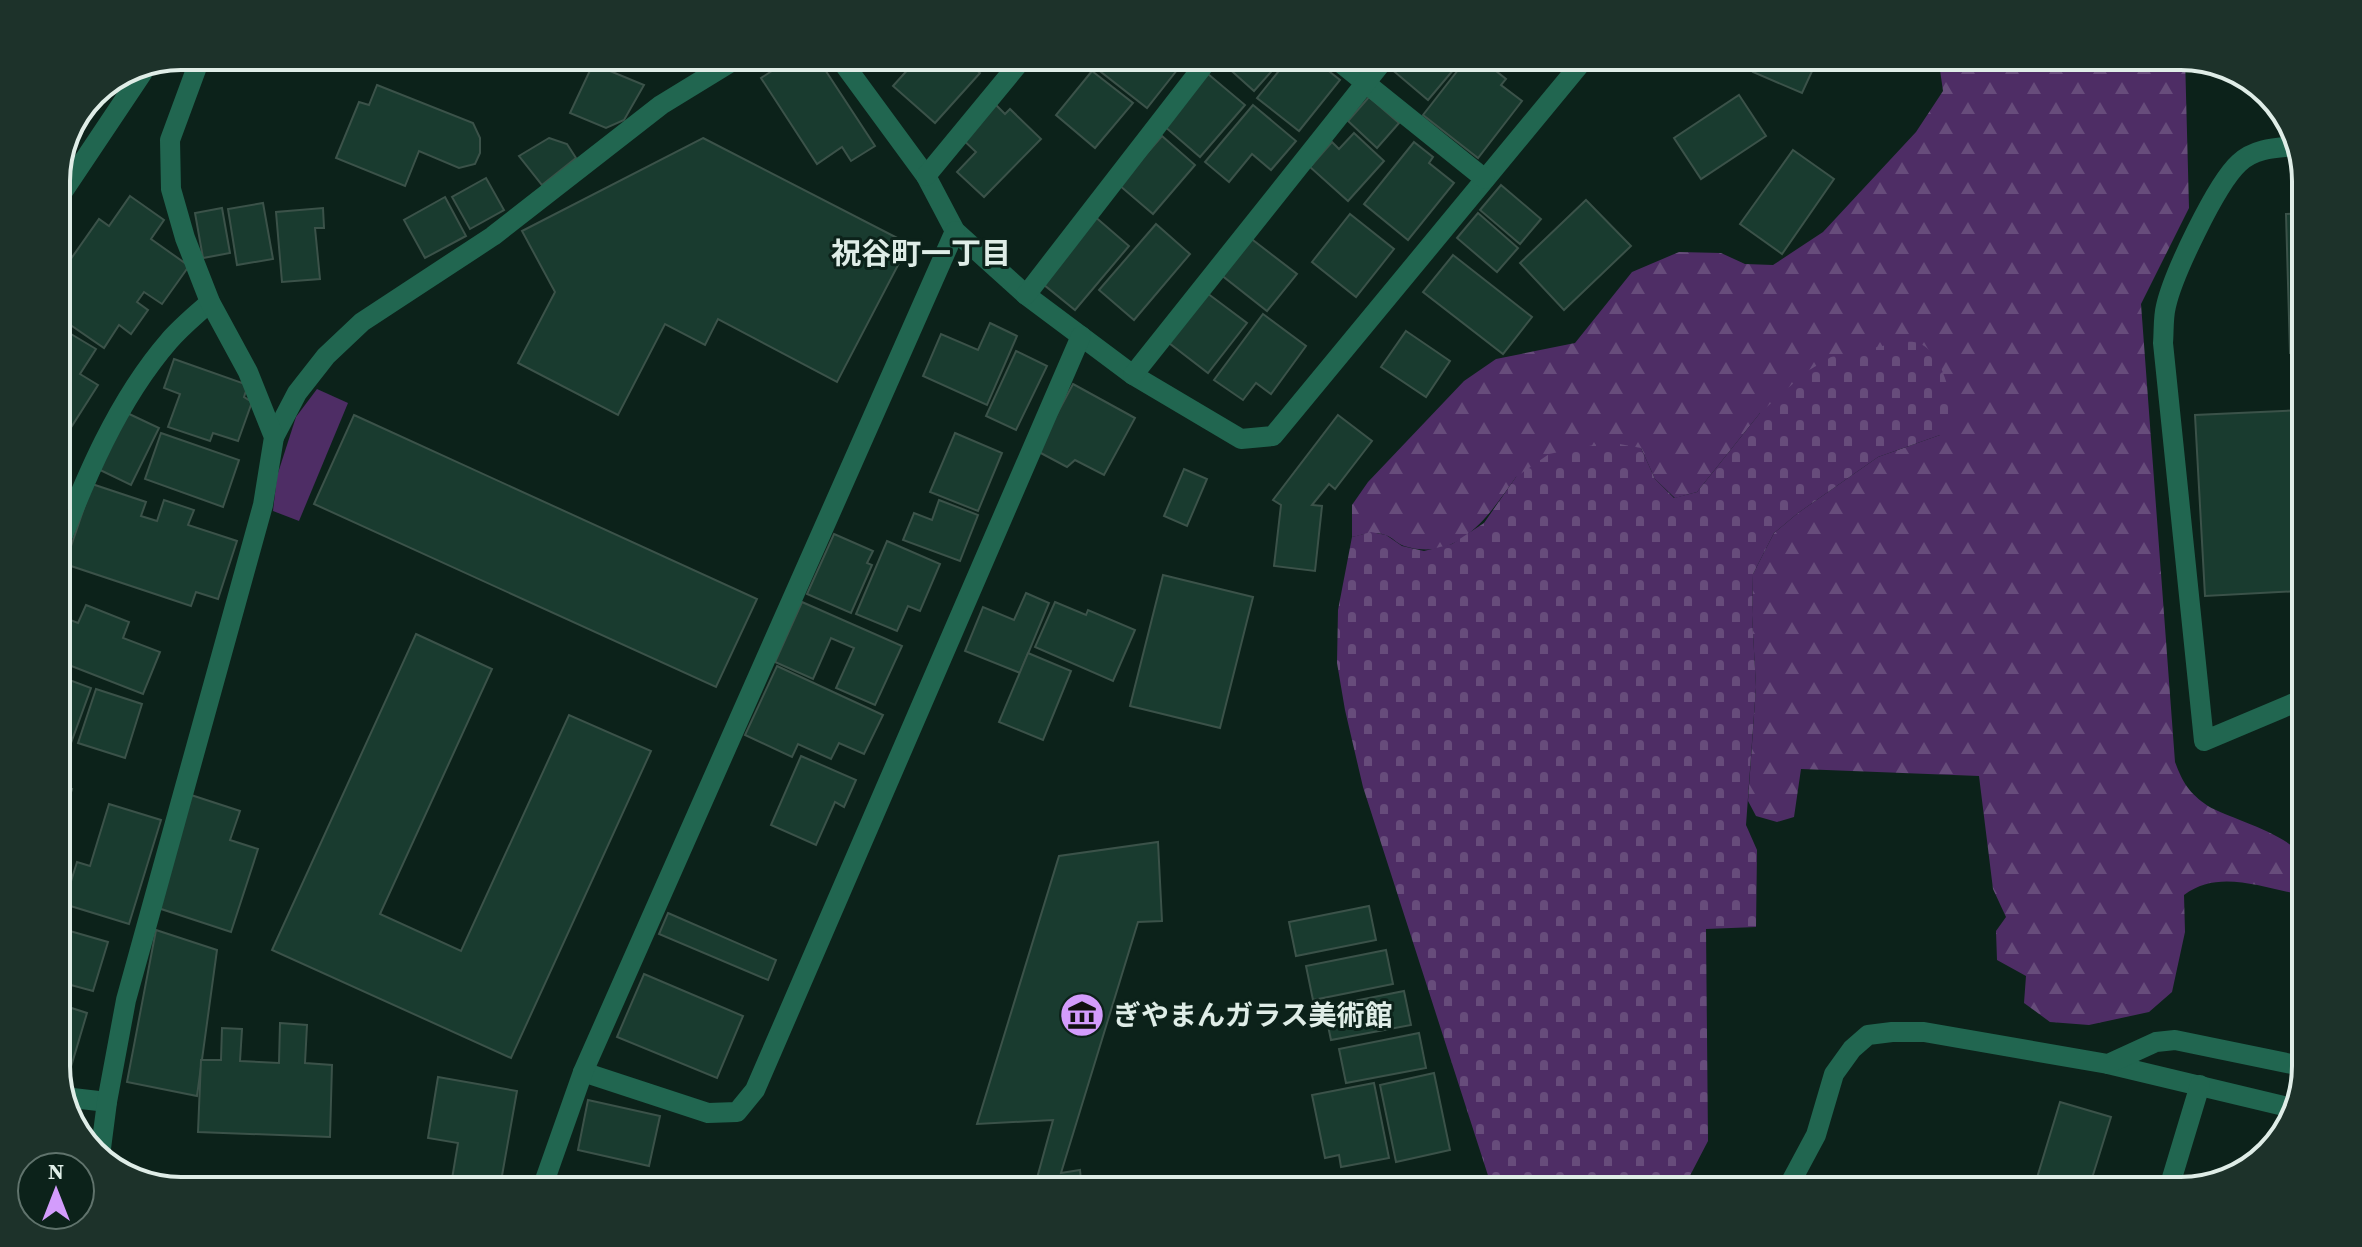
<svg xmlns="http://www.w3.org/2000/svg" width="2362" height="1247" font-family="'Source Serif 4','Noto Sans JP',serif">
	<style>
		.forest { fill: url(#forest-firs) }
		.cemetery { fill: url(#cemetery-stones) }
		.park { fill: #4e2d65 }
		.building { fill: #193b2f; stroke: #3b5249; stroke-width: 2 }
		.lines { fill: none; stroke-linecap: round; stroke-linejoin: round }
		.minor { stroke: #216650; stroke-width: 20 }
		.labels { text-anchor: middle; stroke-width: 6; stroke-linejoin: round; paint-order: stroke }
		.poi-label { font-size: 28px; font-weight: bold; fill: #dfede7; stroke: #0c221a; text-anchor: start }
		.neighbourhood-label { font-size: 30px; font-weight: bold; fill: #dfede7; stroke: #0c221a }
		.rim { fill: none; stroke: #dfede7; stroke-width: 4 }
	</style>
	<defs>
		<pattern id="forest-firs" width="22" height="20" patternUnits="userSpaceOnUse" patternTransform="scale(2)"><rect width="22" height="20" fill="#4e2d65"/><path d="M5 1l3.5 6h-7zM16 11l3.5 6h-7z" fill="#674c7b"/></pattern>
		<pattern id="cemetery-stones" width="16" height="16" patternUnits="userSpaceOnUse" patternTransform="scale(2)"><rect width="16" height="16" fill="#4e2d65"/><path d="M2 7V4a2 2 0 0 1 4 0v3zM10 15v-3a2 2 0 0 1 4 0v3z" fill="#674c7b"/></pattern>
	</defs>
	<rect width="100%" height="100%" fill="#0c221a"/>
	<path class="forest" d="M1938,56l247,1 4,151 -48,96 34,458c8,21 14,31 33,44 30,18 130,37 90,88 -38,-7 -80,-25 -114,1l1,37 -13,60 -23,20 -60,13 -39,-3 -26,-19 2,-27 -29,-16 -1,-29 10,-14 -13,-28 -14,-113 -178,-7 -7,48 -17,5 -21,-6 -8,-15 8,-114 -4,-72 1,-41 21,-41 24,-20 80,-56 62,-22 -180,-22 -63,79 -22,6 -20,-19 -14,-31 -125,29c-27,38 -57,86 -112,69 -6,-2 -10,-7 -16,-10 -12,-6 -24,-2 -36,1v-32l16,-23 96,-101 32,-22 79,-16 57,-71 47,-20 42,1 24,11 28,1 50,-33 93,-100 27,-41z"/>
	<path class="cemetery" d="M1901,342c6,0 14,-1 20,2 22,11 31,54 33,77l-14,14 -62,22 -80,56 -24,20 -21,41 -1,41 4,72 -10,138 11,25 -1,77 -50,2 2,212 -26,50h-189l-130,-404 -18,-77 -8,-47 1,-53 14,-73 19,-5 15,3 16,11 22,5 28,-7 32,-21 32,-46 33,-23 60,-12 32,6 14,31 19,19 23,-6 63,-79 46,-41 25,-15z"/>
	<path class="park" d="M317,389l31,14 -49,118 -26,-10 4,-35 19,-59z"/>
	<g class="building">
		<path d="M795,56h21l59,90 -24,15 -9,-14 -25,17 -56,-86z"/>
		<path d="M883,56h27l-13,13z"/>
		<path d="M920,56h41l19,17 -45,50 -42,-37z"/>
		<path d="M1106,56h74l5,4 -38,48 -51,-40z"/>
		<path d="M1215,56h70l-31,35z"/>
		<path d="M1291,56h19l30,24 -41,51 -42,-33z"/>
		<path d="M1400,56h65l-37,44 -38,-32z"/>
		<path d="M1469,56h8l29,23 -5,6 21,16 -44,57 -55,-43z"/>
		<path d="M1760,56h59l-17,37 -49,-21z"/>
		<path d="M593,64l51,21 -20,35 -18,8 -36,-15z"/>
		<path d="M1092,71l41,32 -38,45 -39,-33z"/>
		<path d="M1208,74l37,31 -45,52 -36,-31z"/>
		<path d="M377,85l96,38 7,15v15l-5,11 -16,4 -40,-17 -14,35 -69,-28 23,-56 10,3z"/>
		<path d="M1739,95l27,41 -65,43 -27,-41z"/>
		<path d="M1369,97l30,26 -22,25 -29,-27z"/>
		<path d="M993,102l12,12 5,-5 31,30 -57,58 -27,-25 19,-20 -17,-16z"/>
		<path d="M1253,105l43,36 -25,29 -19,-16 -23,28 -24,-20z"/>
		<path d="M1354,133l30,28 -36,40 -38,-34 22,-25 7,7z"/>
		<path d="M1162,136l33,29 -42,49 -34,-29z"/>
		<path d="M549,138l18,6 9,14 -34,27 -23,-29z"/>
		<path d="M703,138l206,106 -72,138 -119,-63 -13,26 -40,-21 -47,91 -100,-52 37,-71 -33,-61z"/>
		<path d="M1414,142l19,15 -4,6 25,20 -46,57 -44,-36z"/>
		<path d="M1793,150l41,29 -52,75 -42,-30z"/>
		<path d="M486,178l18,32 -34,19 -18,-32z"/>
		<path d="M1501,185l40,34 -21,25 -40,-34z"/>
		<path d="M130,196l34,24 -13,19 38,27 -27,38 -18,-12 -7,10 11,8 -17,24 -12,-9 -15,23 -48,-33v-35l43,-61 10,7z"/>
		<path d="M445,197l21,39 -41,22 -21,-38z"/>
		<path d="M1586,200l45,46 -67,64 -44,-47z"/>
		<path d="M263,203l10,56 -36,6 -9,-56z"/>
		<path d="M222,208l8,45 -27,5 -8,-45z"/>
		<path d="M323,208l1,20h-9l5,51 -38,3 -6,-70z"/>
		<path d="M1478,213l40,35 -21,24 -40,-34z"/>
		<path d="M2306,213v139l-16,1 -4,-139z"/>
		<path d="M1350,214l44,35 -38,48 -44,-35z"/>
		<path d="M1093,215l36,31 -54,64 -37,-30z"/>
		<path d="M1156,224l34,30 -56,66 -35,-30z"/>
		<path d="M1249,237l48,37 -30,37 -47,-37z"/>
		<path d="M1453,255l79,62 -29,37 -80,-62z"/>
		<path d="M1207,293l40,30 -39,50 -39,-30z"/>
		<path d="M1263,314l43,32 -35,48 -15,-11 -13,17 -29,-20z"/>
		<path d="M990,323l27,13 -30,69 -64,-29 18,-42 37,16z"/>
		<path d="M56,325l40,24 -16,25 18,11 -42,66z"/>
		<path d="M1406,331l44,30 -24,36 -45,-30z"/>
		<path d="M1016,351l31,15 -31,64 -30,-14z"/>
		<path d="M174,359l74,26 -4,12 8,5 -14,39 -25,-8 -3,8 -42,-14 12,-33 -16,-6z"/>
		<path d="M1073,384l62,34 -31,57 -29,-15 -8,7 -30,-16z"/>
		<path d="M2306,391v128l-12,1 4,71 -93,5 -10,-181 108,-5v-18z"/>
		<path d="M125,412l34,16 -28,57 -33,-16z"/>
		<path d="M354,415l403,184 -41,88 -402,-183z"/>
		<path d="M1338,415l34,26 -37,48 -6,-5 -17,21 10,1 -7,65 -41,-5 7,-61 -8,-5z"/>
		<path d="M161,433l78,27 -16,47 -78,-28z"/>
		<path d="M955,433l47,20 -24,58 -48,-19z"/>
		<path d="M1184,469l23,10 -20,47 -23,-10z"/>
		<path d="M92,484l54,18 -5,14 16,5 7,-21 30,10 -6,15 49,16 -19,58 -22,-7 -5,14 -126,-42z"/>
		<path d="M939,500l39,15 -18,46 -57,-21 11,-27 18,7z"/>
		<path d="M834,534l39,17 -6,12 5,2 -21,48 -44,-19z"/>
		<path d="M887,541l53,23 -20,47 -12,-5 -11,25 -41,-17z"/>
		<path d="M1163,575l90,22 -33,131 -90,-22z"/>
		<path d="M1026,593l23,10 -29,70 -55,-22 18,-44 31,13z"/>
		<path d="M802,602l100,44 -27,59 -39,-17 18,-40 -23,-10 -18,41 -38,-17z"/>
		<path d="M1055,602l31,13 2,-5 47,20 -22,51 -78,-34z"/>
		<path d="M86,605l43,17 -6,16 37,14 -17,42 -87,-34v-35l4,-9 18,7z"/>
		<path d="M416,634l76,35 -112,245 81,37 108,-236 82,36 -140,307 -239,-108z"/>
		<path d="M1028,653l43,18 -28,69 -44,-18z"/>
		<path d="M777,666l106,49 -19,39 -25,-11 -8,16 -33,-15 -6,13 -47,-22z"/>
		<path d="M56,675l35,13 -20,55 -15,-5z"/>
		<path d="M96,689l46,15 -17,54 -47,-15z"/>
		<path d="M801,756l55,24 -12,27 -9,-5 -19,43 -45,-20z"/>
		<path d="M56,784l16,5 -15,52h-1z"/>
		<path d="M188,794l52,17 -10,29 28,9 -27,83 -79,-26z"/>
		<path d="M109,804l52,16 -32,104 -65,-20 13,-42 13,4z"/>
		<path d="M1158,842l4,79 -24,1 -77,251 19,-3 2,21h-122l77,-13 16,-58 -76,4 82,-268z"/>
		<path d="M56,849l12,5 -12,28z"/>
		<path d="M1369,906l7,34 -80,16 -7,-34z"/>
		<path d="M668,913l108,47 -8,20 -109,-46z"/>
		<path d="M56,927l52,15 -15,49 -37,-10z"/>
		<path d="M156,930l61,20 -20,146 -70,-14z"/>
		<path d="M1386,950l7,34 -80,16 -7,-34z"/>
		<path d="M644,974l99,42 -26,62 -100,-41z"/>
		<path d="M1404,991l7,34 -80,15 -7,-33z"/>
		<path d="M56,1003l31,10 -22,74 -5,-1 -4,-11z"/>
		<path d="M280,1023l27,2 -2,38 27,2 -2,72 -132,-5 3,-72h20l1,-32 20,1 -2,32 39,2z"/>
		<path d="M1419,1033l7,35 -80,15 -7,-34z"/>
		<path d="M1434,1073l16,77 -54,12 -16,-77z"/>
		<path d="M438,1077l79,14 -17,96 -48,-8 6,-36 -30,-5z"/>
		<path d="M1374,1083l15,75 -48,9 -2,-12 -14,3 -13,-63z"/>
		<path d="M588,1100l72,16 -11,50 -71,-16z"/>
		<path d="M2060,1102l51,15 -23,74h-55z"/>
	</g>
	<g class="lines">
		<g class="minor">
			<path d="M838,56l88,120 29,55 71,64 107,80 108,64 32,-3 314,-380"/>
			<path d="M1332,56l153,123"/>
			<path d="M2297,146c-21,2 -42,2 -58,17 -23,21 -66,112 -73,143 -3,12 -2,25 -3,37l41,398 102,-43"/>
			<path d="M926,176l99,-120"/>
			<path d="M56,202l87,-130"/>
			<path d="M1026,295l185,-239"/>
			<path d="M1133,375l254,-319"/>
			<path d="M274,437l23,-44 29,-37 36,-34 131,-86 168,-131 80,-49"/>
			<path d="M56,553c29,-74 61,-152 113,-212 12,-14 27,-26 41,-39"/>
			<path d="M2108,1064l188,45"/>
			<path d="M583,1072l125,41 29,-1 18,-22 326,-754"/>
			<path d="M64,1097l43,5"/>
			<path d="M100,1156l7,-54 19,-102 137,-495 11,-68 -26,-65 -38,-70 -25,-64 -14,-49 -1,-49 31,-84"/>
			<path d="M541,1191l42,-119 372,-841"/>
			<path d="M1786,1191l30,-56 18,-61 18,-25 16,-14 24,-3h32l184,32 48,-22 19,-2 131,27"/>
			<path d="M2168,1191l32,-106"/>
		</g>
	</g>
	<defs>
		<g id="museum-disc" transform="scale(2.3)"><circle r="9.5" fill="#d39cfc" stroke="#0c221a"/><path d="M0-6L6-3V-2H-6V-3ZM-5-1h2V3h-2ZM-1-1h2V3h-2ZM3-1h2V3H3ZM-6 4H6V6H-6Z" fill="#111"/></g>
	</defs>
	<g fill-rule="evenodd">
		<use href="#museum-disc" x="1082" y="1015"/>
	</g>
	<g class="labels">
		<g class="poi-label">
			<text x="1113" y="1025">ぎやまんガラス美術館</text>
		</g>
		<g class="neighbourhood-label">
			<text x="921" y="264">祝谷町一丁目</text>
		</g>
	</g>
	<path d="M0 0H2362V1247H0ZM181 70H2181A111 111 0 0 1 2292 181V1066A111 111 0 0 1 2181 1177H181A111 111 0 0 1 70 1066V181A111 111 0 0 1 181 70Z" fill="#1d322a" fill-rule="evenodd"/>
	<path class="rim" d="M181 70H2181A111 111 0 0 1 2292 181V1066A111 111 0 0 1 2181 1177H181A111 111 0 0 1 70 1066V181A111 111 0 0 1 181 70Z"/>
	<g transform="translate(56 1191)"><circle r="38" fill="#0c221a" stroke="#60736c" stroke-width="2"/>
	<path d="M0-6L14 30L0 20L-14 30Z" fill="#d39cfc"/>
	<text y="-12" font-size="22" font-weight="bold" text-anchor="middle" fill="#dfede7">N</text>
	</g>
</svg>
